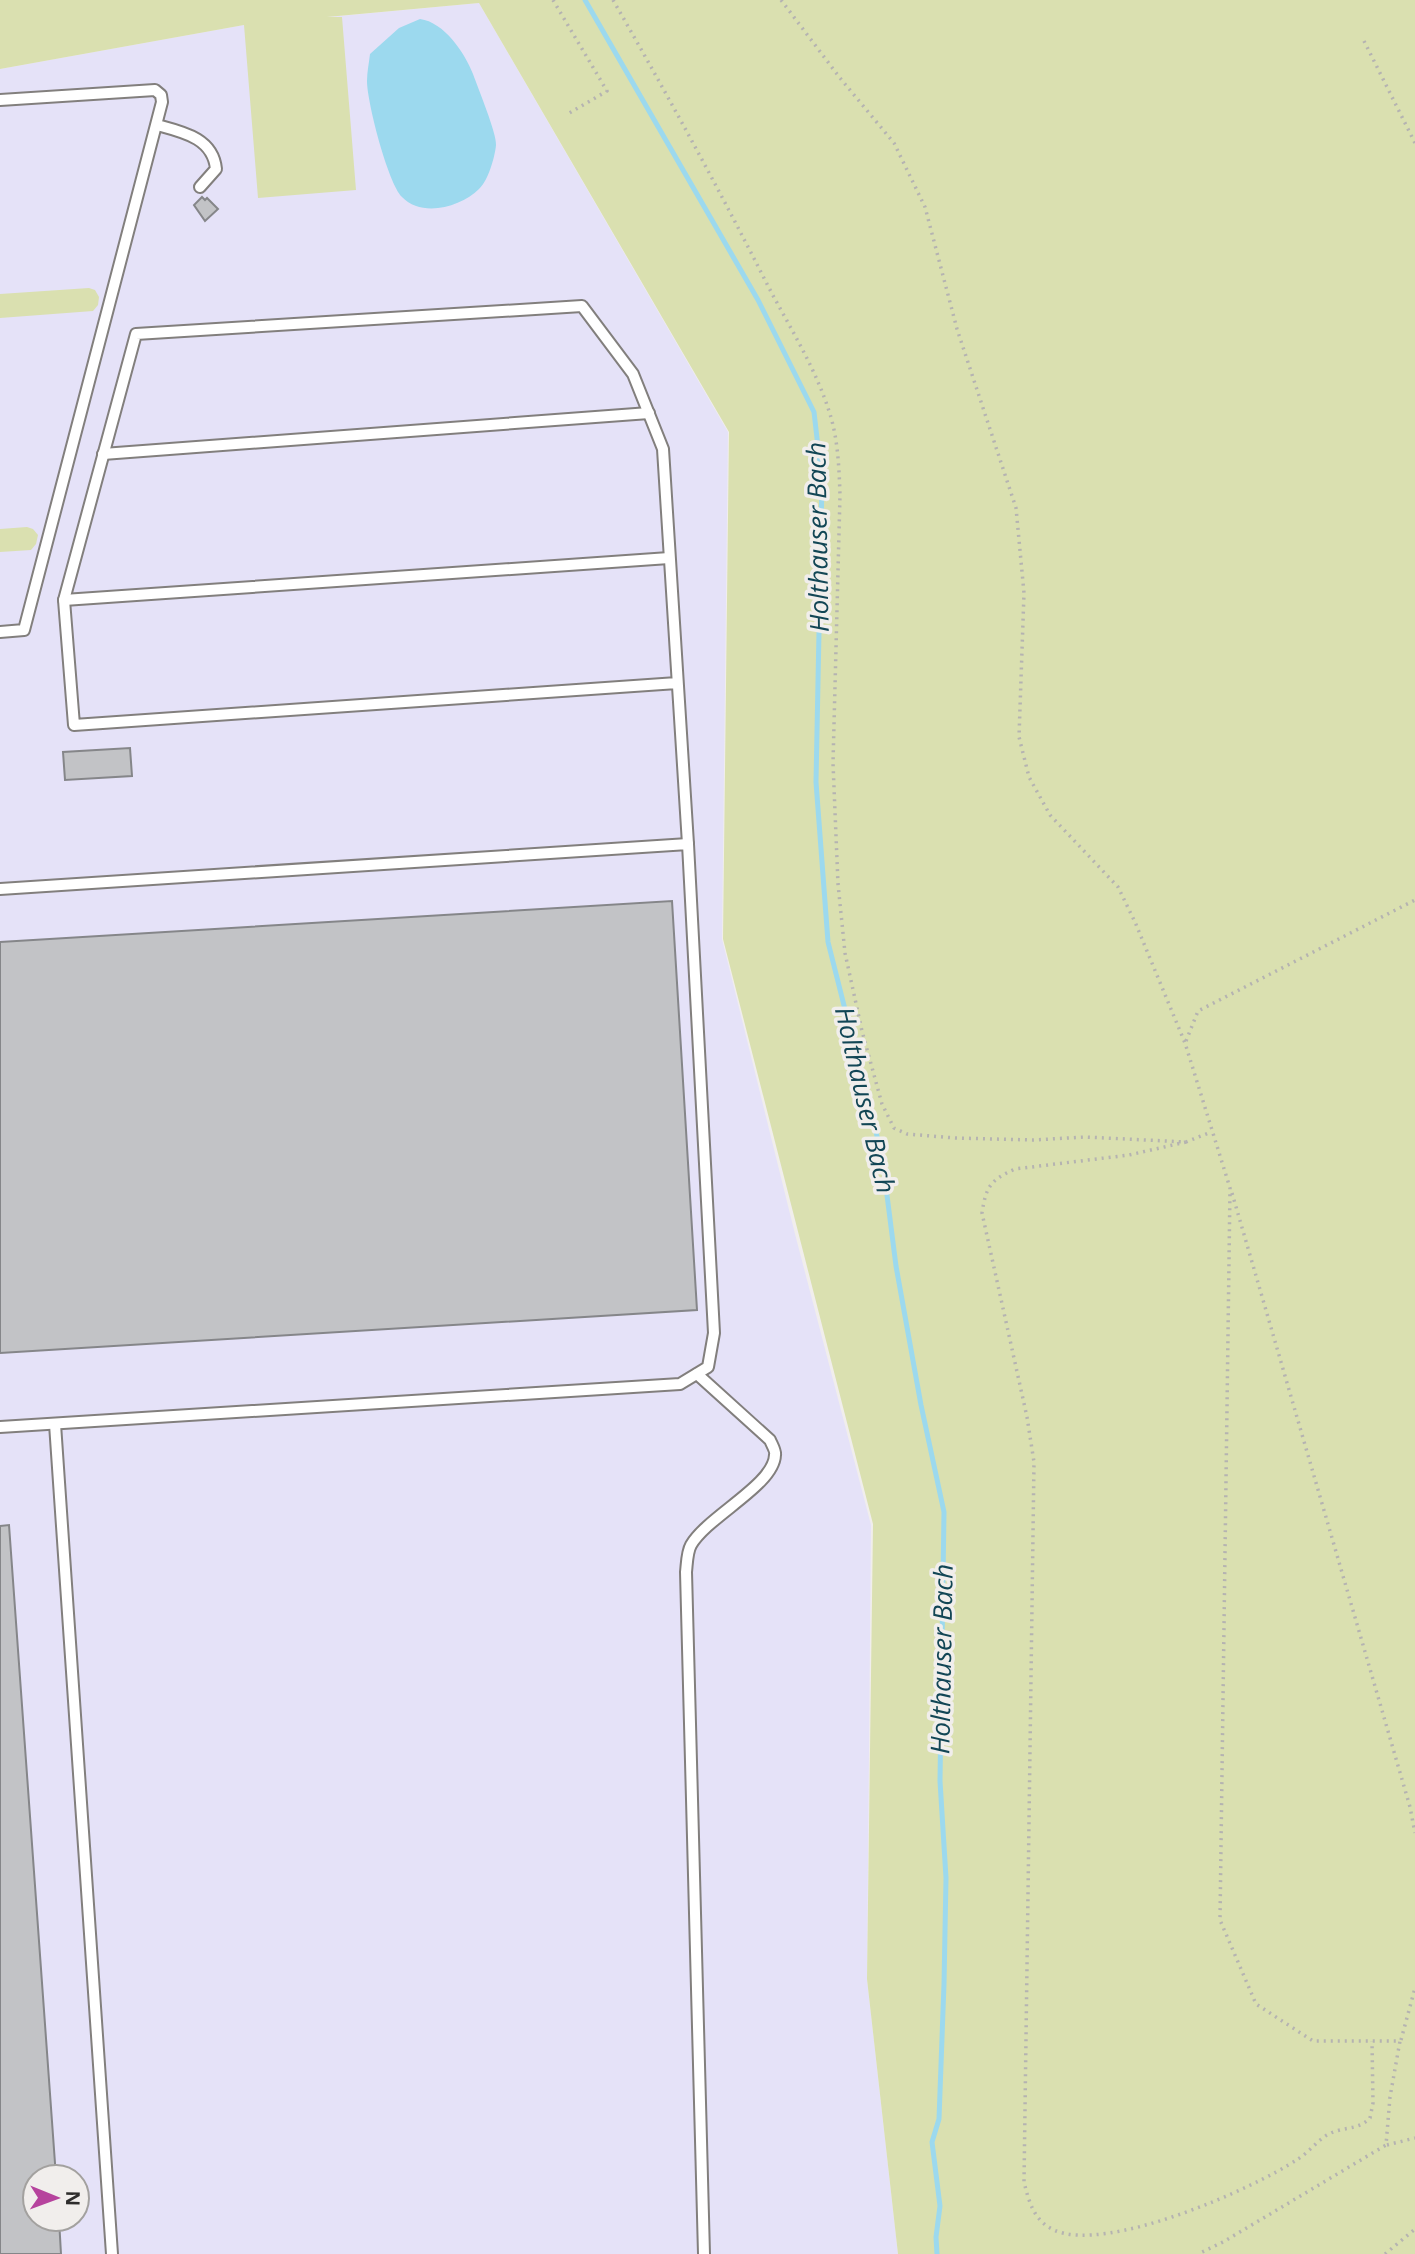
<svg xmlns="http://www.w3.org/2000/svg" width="1415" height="2254" font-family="'Open Sans',sans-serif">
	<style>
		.industrial { fill: #e5e2f8; fill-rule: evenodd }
		.green { fill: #dae0b0 }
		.water { fill: #9cd9ee }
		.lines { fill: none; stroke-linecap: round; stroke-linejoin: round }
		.stream { stroke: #9cd9ee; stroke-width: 5 }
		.building { fill: #c2c3c6; stroke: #858689; stroke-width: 2 }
		.lane-casing { stroke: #827f7d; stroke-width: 14 }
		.path { stroke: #b5b3b1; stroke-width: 3.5; stroke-dasharray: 2 5; stroke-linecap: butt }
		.lane { stroke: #fff; stroke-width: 10 }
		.labels { text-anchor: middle; stroke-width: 7; stroke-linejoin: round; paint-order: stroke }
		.water-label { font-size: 26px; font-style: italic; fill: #124655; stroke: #f1eeec }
	</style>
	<rect width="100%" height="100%" fill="#f1eeec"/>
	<path class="industrial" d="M479,3l249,429 -6,507 73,295 76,291 -4,454 31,275h-898v-2185l244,-44zM35,2177h42v42h-42z"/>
	<g class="green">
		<path d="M0,0h1415v2254h-517l-31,-275 6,-455 -150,-585 6,-507 -250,-429 -152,14h15l14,173 -98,8 -14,-173 -244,44z"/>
		<path d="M89,288l6,2 4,7 -1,8 -5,6 -93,7v-24z"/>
		<path d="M27,527l6,2 5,6 -2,9 -5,6 -31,2v-23z"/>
	</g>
	<path class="water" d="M420,19c24,3 45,34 53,55 5,14 24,60 23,71 -1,12 -8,36 -17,44 -18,18 -57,29 -77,8 -14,-14 -35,-95 -35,-116 0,-9 2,-18 3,-27l29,-26z"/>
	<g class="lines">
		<path class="stream" d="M585,0l173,300 56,112 8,70 -6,300 12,160 54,214 14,110 25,139 23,107 -4,269 6,97 -2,106 -5,135 -7,23 8,64 -4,31 1,17"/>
	</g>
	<g class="building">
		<path d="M202,197l3,3 2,-2 11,11 -13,12 -11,-16z"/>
		<path d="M130,748l2,28 -67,4 -2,-28z"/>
		<path d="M672,901l25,409 -697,43v-411z"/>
		<path d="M9,1525l47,652h-21v42h24l2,35h-61v-728z"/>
	</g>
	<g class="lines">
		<g class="lane-casing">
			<g id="lane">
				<path d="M0,100l155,-10 6,5 1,7 -138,528 -24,2"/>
				<path d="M157,125c26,7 56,13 59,44l-16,18"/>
				<path d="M103,454l546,-41"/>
				<path d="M64,600l605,-42"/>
				<path d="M677,683l-603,42 -10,-125 72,-266 446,-28 51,68 30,75 25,395"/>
				<path d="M0,889l688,-45 26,489 -6,34 -28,17 -680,43"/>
				<path d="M697,1374l73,66c2,5 6,11 5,15 -1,30 -67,61 -84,90 -4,7 -4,18 -5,27l18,682"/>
				<path d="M55,1424l57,830"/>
			</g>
		</g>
		<g class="path">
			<path d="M553,0l54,91 -41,24"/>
			<path d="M613,0c54,94 106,189 155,286 21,40 47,81 61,125 9,27 10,56 11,84l-7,268 5,121 7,69 17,78 20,73 12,24 13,6 48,4 78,2 52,-3 101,5 25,-10"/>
			<path d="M781,0l59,78 54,65 31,64 32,122 59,179 8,85 -5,144 10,40 21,38 68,72 17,35 50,121 45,145 -10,732 36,84 57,37h87l-10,56 -4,48 -163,97 -25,12"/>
			<path d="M1364,41l51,102"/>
			<path d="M1186,1041l12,-30 217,-111"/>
			<path d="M1186,1142l-57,13 -114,14c-25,11 -29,18 -33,44l45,204 7,45 -10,720c5,20 10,39 30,48 52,24 199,-41 244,-71 11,-7 19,-18 29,-24 15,-9 31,-4 43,-17l3,-15 -1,-62"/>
			<path d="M1232,1193l178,614 5,26"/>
			<path d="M1401,2040l14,-52"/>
			<path d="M1387,2145l28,-7"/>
			<path d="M1385,2254l30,-25"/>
		</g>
		<use href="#lane" class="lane"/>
	</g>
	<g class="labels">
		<g class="water-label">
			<text transform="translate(818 537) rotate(-91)" y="9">Holthauser Bach</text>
			<text transform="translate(865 1100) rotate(77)" y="9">Holthauser Bach</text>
			<text transform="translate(942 1659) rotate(-89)" y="9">Holthauser Bach</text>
		</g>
	</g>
	<g transform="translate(56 2198) rotate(91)"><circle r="33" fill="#f1eeec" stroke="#a3a19f" stroke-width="2"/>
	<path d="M0-5L12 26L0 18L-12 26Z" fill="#b6439d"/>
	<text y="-10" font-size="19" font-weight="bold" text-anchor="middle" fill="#2e2d2c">N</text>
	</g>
</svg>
